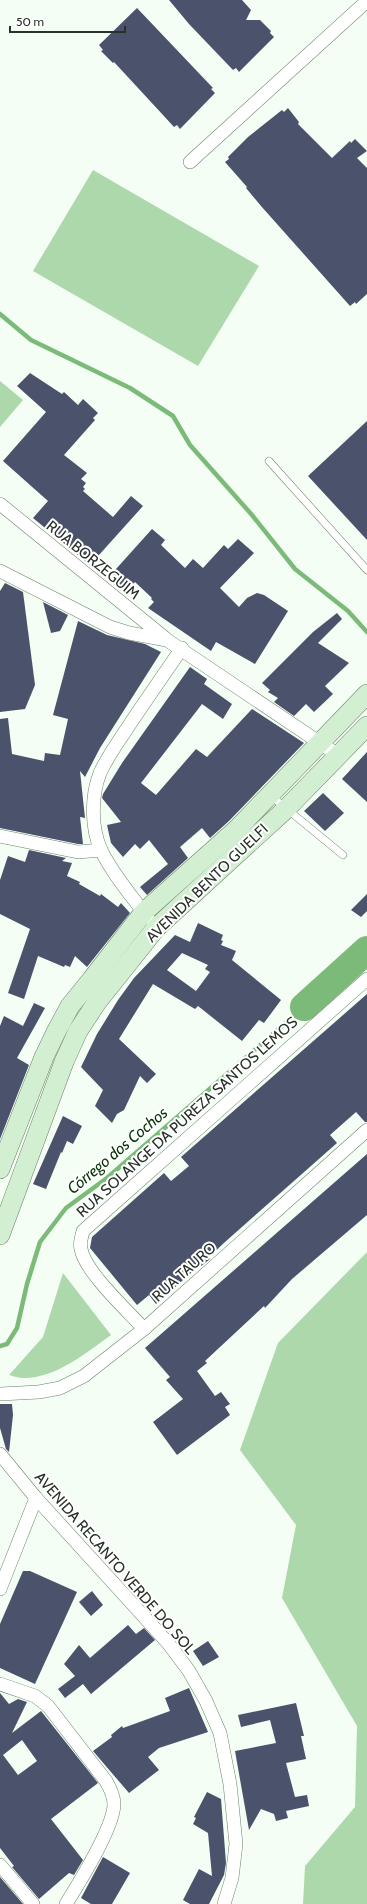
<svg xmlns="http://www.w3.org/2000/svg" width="367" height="1904" font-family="Cabin,sans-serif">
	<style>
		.green { fill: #add8ab }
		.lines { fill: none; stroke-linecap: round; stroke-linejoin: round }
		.stream { stroke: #7bba79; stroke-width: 4.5 }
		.river { stroke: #7bba79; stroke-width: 28 }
		.building { fill: #4b526b; fill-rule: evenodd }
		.service-casing { stroke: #6b8069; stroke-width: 8 }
		.minor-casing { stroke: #6b8069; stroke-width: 14 }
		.secondary-casing { stroke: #6b8069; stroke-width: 20 }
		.service { stroke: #fff; stroke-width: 7 }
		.minor { stroke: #fff; stroke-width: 13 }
		.secondary { stroke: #d2efd2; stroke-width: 19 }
		.labels { text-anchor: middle; stroke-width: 4; stroke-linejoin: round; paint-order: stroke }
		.street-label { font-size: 15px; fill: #283128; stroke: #fff }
		.water-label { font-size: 16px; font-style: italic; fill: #063408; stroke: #fff }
	</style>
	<rect width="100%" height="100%" fill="#f4fef4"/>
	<g class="green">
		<path d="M93,170l166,96 -61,100 -165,-95z"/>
		<path d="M0,381l23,19 -23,27z"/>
		<path d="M367,1252v652h-64l2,-38 50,-59 2,-81 -75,-128 14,-73 -56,-75 38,-107z"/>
		<path d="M63,1273l48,62c-25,18 -55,43 -87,43 -5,0 -11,-2 -15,-3l34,-38z"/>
	</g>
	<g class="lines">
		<g class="stream">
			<path d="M0,314l31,26 99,48 43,28 17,29 62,70 43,54 53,42 19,21"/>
			<path d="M0,1346l7,-2 10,-16 10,-44 13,-42 26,-34 41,-30 197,-171"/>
		</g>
		<path class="river" d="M304,1007l63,-57"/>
	</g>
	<g class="building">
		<path d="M169,0h73l9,10 -5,10h14l11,11 -1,2 4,4 -35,35 -3,-4 -3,2 -44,-46z"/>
		<path d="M137,8l76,80 -2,1 4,4 -35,36 -3,-4 -3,2 -11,-12 -49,-53 -1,1 -12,-12 2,-1 -4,-5z"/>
		<path d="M288,108l11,14 -1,2 34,34 18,-17 1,2 4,-4 12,12 -10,7 10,10v126l-11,10 -1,-2 -5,4 -89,-100 -15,-18 1,-1 -22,-25 4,-3 -1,-2 20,-20 34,-27 2,2z"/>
		<path d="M30,373l32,21 2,-2 14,13 5,-6 15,14 -5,5 2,2 -31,35 23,18 -6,6 5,4 -3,4 2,2 -2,2 30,26 18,-21 12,10 -53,59 -57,-47 15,-17 -45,-40 43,-49 -29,-26z"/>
		<path d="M367,421v119l-59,-64z"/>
		<path d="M152,529l13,11 -4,5 24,23 8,-9 10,9 21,-23 4,4 10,-10 16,14 -34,35 19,19 8,-9 10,-5 7,2 24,16 -33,53 -39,-22 -5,9 -63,-43 6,-6 -3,-3 1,-1 -17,-16 -10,11 -18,-14z"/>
		<path d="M5,583l18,9 12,93 -10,24 -25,3v-121z"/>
		<path d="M43,602l25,13 -8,16 -9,2z"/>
		<path d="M337,613l5,6 -24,24 31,20 -24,23 8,8 -19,18 -8,-8 -12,12 -20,-14 4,-4 -10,-6 2,-2 -8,-7 51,-51z"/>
		<path d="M78,621l29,14 38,9 16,8 -61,96 -15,29 -5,-6 5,47 -5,-1 3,27h-5l-78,-16v-109l8,-1 4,36 32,7 1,-8 15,2 8,-36 -15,-4z"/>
		<path d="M190,667l17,12 -3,5 28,20 -9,15 -21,-15 -61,79 15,12 40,-46 11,8 45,-48 52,34 -75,78 -19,17 -8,-10 -22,19 8,11 -41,37 -7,-8 28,-23 -19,-24 -9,9 -5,-5 -12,13 -12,-14 -4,-18 14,-3 -19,-24 1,-4 19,-31z"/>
		<path d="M367,752v50l-25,-23z"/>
		<path d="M323,793l21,20 -19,18 -21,-20z"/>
		<path d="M29,850l37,8 -4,3 10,2 -5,13 13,6 -1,2 21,12 1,-2 17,13 3,-4 9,10 -43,54 -12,-11 -5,11 -5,-2 -1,2 -26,-11 -14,43 -16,-6 22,-64 -30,-15v-34l8,-24 17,6z"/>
		<path d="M367,894v17l-6,6 -10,-7z"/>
		<path d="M198,923l25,12 -2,5 2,1 -2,4 15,6 -4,9 49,40 -17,23 -5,-3 -17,21 -44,-35 -3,3 -42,-25 -34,55 37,35 -9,9 -7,-7 -16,34 -7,4 -5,9 -17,-17 8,-16 -22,-23 16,-33 21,-34 16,-22 41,-43 15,7zM182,953l26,12 -3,4 5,3 -14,19 -29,-21z"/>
		<path d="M367,994v128h-2l-9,-10 -26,23 7,8 -112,99 -16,15 1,2 -9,7 -1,-1 -44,39 -7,-9 -12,10 -47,-57 2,-11 72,-64 7,8 18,-15 -8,-9z"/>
		<path d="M34,1003l11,5 -28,50 12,7 -29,74v-113l4,-10 19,10z"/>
		<path d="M63,1116l19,10 -9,18 -6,-3 -5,12 -1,-1 -15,37 -13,-5z"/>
		<path d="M367,1154v61l-75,64 -27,29 -1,-2 -59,55 2,2 -10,8 18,25 6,-4 9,12 -5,3 5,8 -53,40 -24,-33 30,-23 -17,-19 4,-3 -25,-29z"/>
		<path d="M0,1404h12l1,11 -4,37 -3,-3 -6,-21z"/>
		<path d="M23,1571h7l47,21 -42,92 -35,-16v-44z"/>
		<path d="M92,1591l11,14 -12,11 -12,-14z"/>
		<path d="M128,1625l8,9 8,-6 11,12 -64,54 -8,-10 -18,14 -7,-9 17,-13 -11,-12 15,-19 11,13z"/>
		<path d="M208,1641l11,16 -16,9 -10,-15z"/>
		<path d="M189,1688l19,44 -49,16 -11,9 11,13 -30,23 -36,-42 19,-14 -1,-2 11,-9 1,2 47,-17 -5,-13z"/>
		<path d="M0,1693l9,11 9,-5 9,3 -15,31 29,-22 57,72 -47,36 32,41 -9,15 -5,-2 -30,26 -27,-32 2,-1 -14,-18zM22,1740l15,21 -19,14 -15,-20z"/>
		<path d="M296,1703l8,33h-3l5,23 -20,4 9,34 12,-2 2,11 -23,5 2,7 -12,3 -2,-7 -13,-5 -12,21 -14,-79 41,-8 -6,-23 -29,7 -3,-12z"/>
		<path d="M207,1792l14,7 5,64 -2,12 -15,29h-19l-7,-4 16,-31 13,7 -4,-43 -15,-9 3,-6 -2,-1z"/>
		<path d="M103,1857l27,16 -18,31h-21l-10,-6z"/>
		<path d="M0,1877l23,27h-23z"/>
	</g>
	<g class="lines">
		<g class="service-casing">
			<g id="service">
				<path d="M269,461l98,109"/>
				<path d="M271,796l72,59"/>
			</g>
		</g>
		<g class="minor-casing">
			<g id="minor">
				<path d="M190,162l177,-161"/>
				<path d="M0,504l165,134"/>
				<path d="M0,571l110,56 19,6 38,7 171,115"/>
				<path d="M0,836l78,16 23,-2"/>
				<path d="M148,918c-16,-22 -35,-43 -47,-68 -10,-22 -10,-54 -1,-77 8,-18 21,-35 32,-52 16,-24 33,-48 50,-73"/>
				<path d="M144,1329c-16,-18 -59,-57 -63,-80 -2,-7 1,-12 2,-18l284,-252"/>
				<path d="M0,1394l39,-2 21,-4 24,-12 60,-47 223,-199"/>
				<path d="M0,1454l36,44 132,145 21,28 17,30 14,32 10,51 6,60 -4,34 -8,26"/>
				<path d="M0,1589l36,-91"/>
				<path d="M0,1684l35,12 13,10 58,75c4,7 8,15 8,23 0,23 -35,79 -48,100"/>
				<path d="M0,1865l33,39"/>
			</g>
		</g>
		<g class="secondary-casing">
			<g id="secondary">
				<path d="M0,1169l44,-112 12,-25 14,-26 22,-27 52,-67 93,-83 130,-135"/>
				<path d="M0,1235l64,-173 14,-31 19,-29 59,-74 130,-119 81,-83"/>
			</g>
		</g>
		<use href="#service" class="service"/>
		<use href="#minor" class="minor"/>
		<use href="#secondary" class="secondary"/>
	</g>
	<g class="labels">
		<g class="street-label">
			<text transform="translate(93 560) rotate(39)" y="5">RUA BORZEGUIM</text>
			<text transform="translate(207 883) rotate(-44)" y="5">AVENIDA BENTO GUELFI</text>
			<text transform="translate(187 1117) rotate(-42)" y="5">RUA SOLANGE DA PUREZA SANTOS LEMOS</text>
			<text transform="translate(184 1272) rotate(-42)" y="5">RUA TAURO</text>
			<text transform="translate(115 1563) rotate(49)" y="5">AVENIDA RECANTO VERDE DO SOL</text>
		</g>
		<g class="water-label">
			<text transform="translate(117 1150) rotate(-40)" y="6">Córrego dos Cochos</text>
		</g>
	</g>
	<path d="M10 26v6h115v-6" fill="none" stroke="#283128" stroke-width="2"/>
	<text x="16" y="26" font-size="12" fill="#283128" stroke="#ffffff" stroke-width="3" paint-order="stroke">50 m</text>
</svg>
